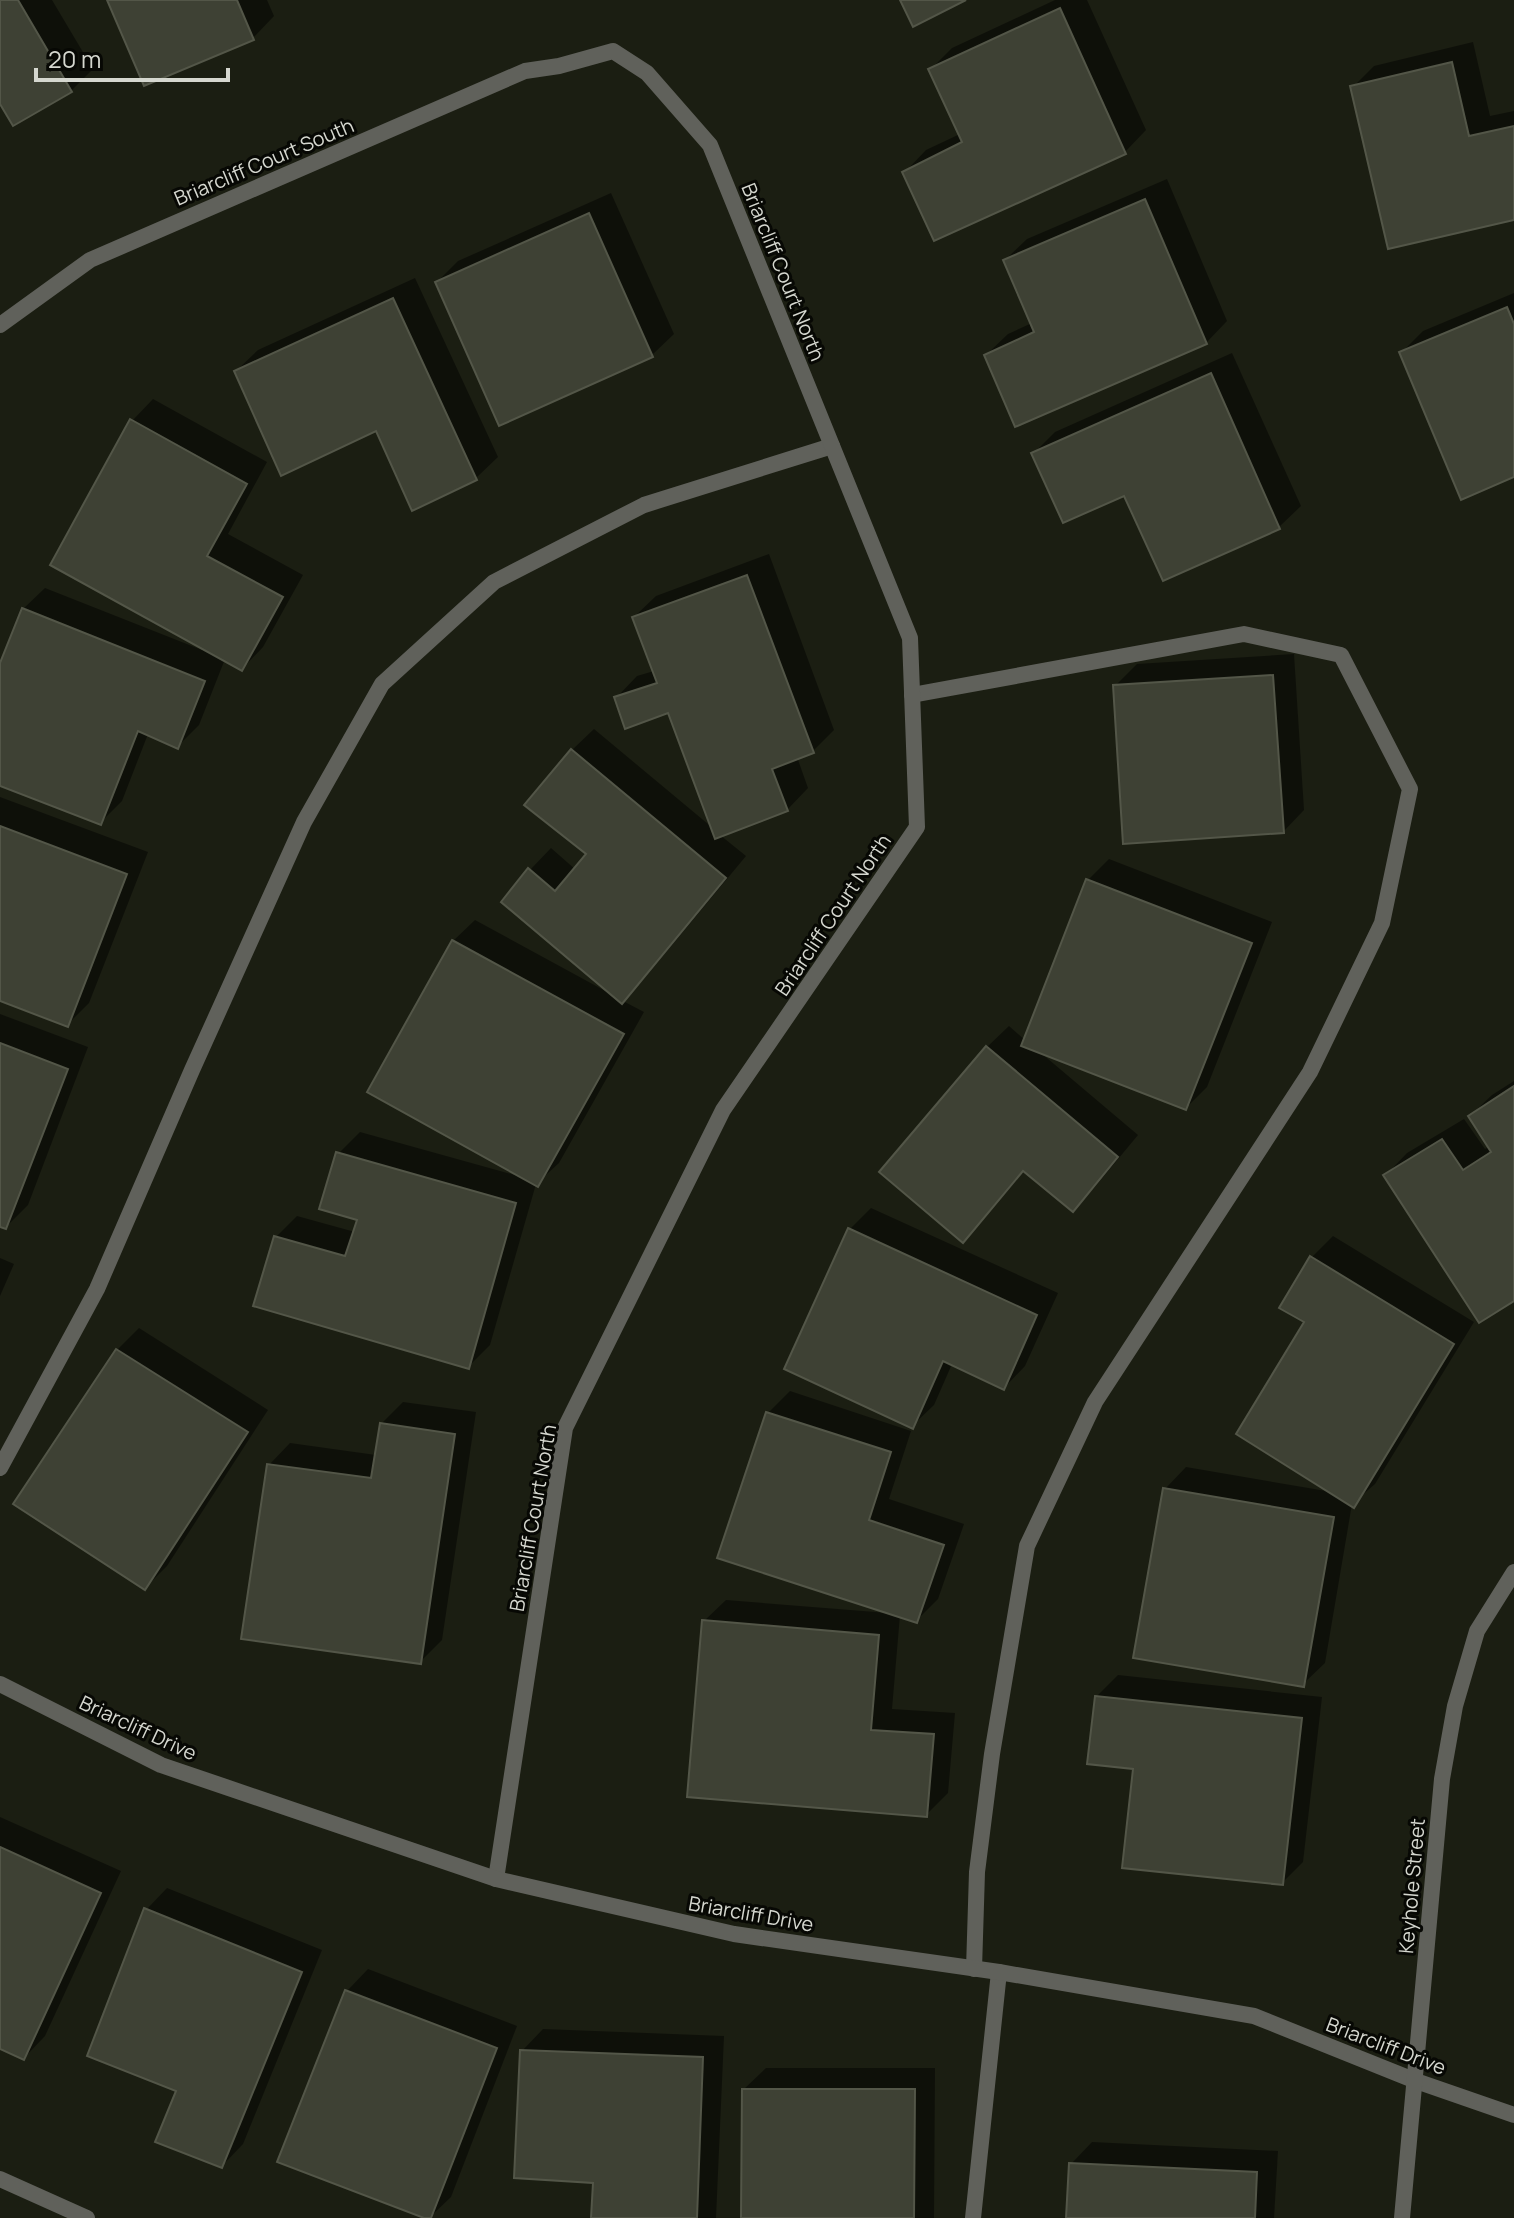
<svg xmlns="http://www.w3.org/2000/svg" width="1514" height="2218" font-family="Manrope,sans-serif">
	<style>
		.shadow { fill: #0007 }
		.building { fill: #3e4134; stroke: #535648; stroke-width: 2 }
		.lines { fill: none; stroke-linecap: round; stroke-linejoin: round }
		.lane { stroke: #60615b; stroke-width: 16 }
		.street { stroke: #60615b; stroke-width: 16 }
		.labels { text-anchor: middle; stroke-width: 6; stroke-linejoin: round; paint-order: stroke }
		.street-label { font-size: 20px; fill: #d5d7cf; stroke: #070804 }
	</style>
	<rect width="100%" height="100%" fill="#1b1e12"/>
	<g class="shadow">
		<path d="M0,0h52l41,69 -22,22 -71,9z"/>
		<path d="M110,0h157l7,16 -21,22z"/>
		<path d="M1055,0h32l59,130 -21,22 -220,20 21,-22 34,-16 -29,-65 21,-21z"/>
		<path d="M1473,42l17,74 24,-5v107l-161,-131 21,-21z"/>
		<path d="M1167,179l60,142 -21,22 -220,12 22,-21 24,-11 -27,-63 22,-21z"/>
		<path d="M611,193l63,141 -22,21 -152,68 -63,-141 21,-21z"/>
		<path d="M415,278l83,179 -22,21 -63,30 -36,-79 -141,-58 22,-21z"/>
		<path d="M1514,293v182l-113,-122 22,-22z"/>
		<path d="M1232,353l69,153 -22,21 -154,-34 -91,-40 21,-21z"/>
		<path d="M153,399l114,63 -39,72 75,41 -40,72 -21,22 -17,-10 -26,66 -21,21 -30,-12 -26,67 -22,22 -100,-39v-116l23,-59 22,-21 157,62 -70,-229z"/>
		<path d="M769,554l65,176 -21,21 -16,6 11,31 -21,22 -67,25 26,21 -103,124 -20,21 21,11 -85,151 -23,21 -46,161 -22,22 -192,-130 21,-21 58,16 4,-13 -21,-65 22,-22 162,45 -69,-236 22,-21 134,73 -79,-123 21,-22 25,22 13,-16 -17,-104 22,-21 120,100 -45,-119 -53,-12 21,-22 17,-5 -20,-54 22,-21z"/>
		<path d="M1294,654l10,156 -21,22 -168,-146 22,-22z"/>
		<path d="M0,797l148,55 -59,151 -21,21 -68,-26z"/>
		<path d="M1109,859l163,63 -65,165 -21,21 -145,-55 97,82 -44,53 -21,22 -48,-40 -62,70 -81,-68 105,-125 22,-21 16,14 63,-160z"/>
		<path d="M0,1014l88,33 -60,158 -22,22 -6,-2z"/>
		<path d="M1514,1081v218l-128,-124 21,-22 57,-34 21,30 4,-2 -19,-31 22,-21z"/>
		<path d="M871,1208l187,85 -33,73 -21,22 -52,-24 -18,41 -22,21 -62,-197z"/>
		<path d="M1333,1236l141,86 -99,162 -23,20 -27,159 -22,21 -138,-195 21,-22 146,25 -25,-171 5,-64z"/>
		<path d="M0,1258l14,6 -14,32z"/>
		<path d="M139,1328l129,82 -101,156 -22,22 -28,-238z"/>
		<path d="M790,1391l121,40 -22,68 75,25 -26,75 -21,21 -17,-5 -8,94 63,4 -7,80 -22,22 -222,-194 22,-21 162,13 -120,-200z"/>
		<path d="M403,1402l73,10 -34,228 -22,22 -151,-197 21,-22 86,12 5,-31z"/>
		<path d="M1118,1675l204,22 -19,165 -21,21 -146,-115 -39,-72z"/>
		<path d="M0,1817l121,54 -76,165 -21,22 -24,-11z"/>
		<path d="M167,1888l155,62 -79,194 -21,22 -43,-77 -33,-179z"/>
		<path d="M368,1969l149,57 -66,171 -22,21 -82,-227z"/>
		<path d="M543,2029l181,7 -8,182h-123l2,-37 -73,-130z"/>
		<path d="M766,2068h169l-1,150h-191l1,-129z"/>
		<path d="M1092,2142l186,9 -4,67h-206l3,-54z"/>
	</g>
	<g class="building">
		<path d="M0,0h18l54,92 -59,34 -13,-22z"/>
		<path d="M107,0h130l17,40 -110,46z"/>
		<path d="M900,0h66l-53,27z"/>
		<path d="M1060,8l66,146 -192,87 -32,-69 60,-30 -34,-73z"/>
		<path d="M1452,62l17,74 45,-10v94l-126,29 -38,-163z"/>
		<path d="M1145,199l62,145 -192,83 -31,-72 50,-23 -31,-72z"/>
		<path d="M589,213l64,144 -154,69 -64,-144z"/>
		<path d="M393,298l84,182 -65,31 -36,-80 -95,45 -47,-105z"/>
		<path d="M1507,307l7,17v153l-53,23 -62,-148z"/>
		<path d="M1211,373l69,156 -117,52 -39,-85 -61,27 -32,-70z"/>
		<path d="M130,419l117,65 -40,72 76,41 -41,74 -192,-106z"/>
		<path d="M747,575l67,178 -42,16 16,42 -73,28 -47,-126 -43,16 -11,-32 43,-14 -25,-66z"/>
		<path d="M22,608l183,73 -27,68 -40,-18 -37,94 -101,-39v-123z"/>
		<path d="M1273,675l11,158 -161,11 -10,-159z"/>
		<path d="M571,749l155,129 -104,126 -121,-102 27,-34 27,23 31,-37 -62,-49z"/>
		<path d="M0,826l127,48 -59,153 -68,-26z"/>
		<path d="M1086,879l166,64 -66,167 -165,-64z"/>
		<path d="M452,940l172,94 -86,153 -171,-95z"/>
		<path d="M0,1043l68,26 -62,160 -6,-2z"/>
		<path d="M986,1046l132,111 -45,55 -50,-41 -60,72 -84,-71z"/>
		<path d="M1514,1086v215l-35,22 -96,-148 59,-36 21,31 28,-18 -23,-36z"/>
		<path d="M336,1152l180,51 -47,166 -216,-63 21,-70 71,20 12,-36 -38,-11z"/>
		<path d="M848,1228l189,87 -33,75 -61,-29 -30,68 -129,-60z"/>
		<path d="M1310,1256l144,88 -100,164 -118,-74 68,-112 -25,-14z"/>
		<path d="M116,1349l132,83 -103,158 -132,-86z"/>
		<path d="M766,1412l125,40 -22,68 75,25 -27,78 -200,-65z"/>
		<path d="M380,1423l75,11 -34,230 -180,-25 26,-175 104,14z"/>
		<path d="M1163,1488l171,29 -30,170 -171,-29z"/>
		<path d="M702,1620l177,15 -8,95 63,4 -7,83 -240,-20z"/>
		<path d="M1095,1696l207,22 -19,167 -161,-17 11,-99 -46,-5z"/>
		<path d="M0,1847l101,46 -77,167 -24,-11z"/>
		<path d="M144,1908l158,64 -80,196 -67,-26 21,-51 -89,-35z"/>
		<path d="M345,1990l152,58 -66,170h-7l-147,-56z"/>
		<path d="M520,2050l183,7 -6,161h-106l2,-35 -79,-5z"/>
		<path d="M742,2089h173l-1,129h-173z"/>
		<path d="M1069,2163l188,9 -2,46h-189z"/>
	</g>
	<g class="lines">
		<g class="lane">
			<path d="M912,695l332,-61 97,21 69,134 -28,134 -72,149 -215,330 -68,144 -35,208 -15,118 -3,97"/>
			<path d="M0,1468l97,-179 95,-219 112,-248 78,-138 112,-102 150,-77 188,-59"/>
			<path d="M0,2179l87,39"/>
			<path d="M973,2218l26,-246"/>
		</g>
		<g class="street">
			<path d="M0,325l90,-65 435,-189 34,-5 54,-15 34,22 63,72 200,493 7,189 -194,283 -158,318 -69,451"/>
			<path d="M0,1684l161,81 335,114 238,55 265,38 255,44 162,65 98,34"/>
			<path d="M1402,2218l40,-439 13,-73 22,-75 37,-59"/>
		</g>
	</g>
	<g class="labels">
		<g class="street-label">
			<text transform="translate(264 162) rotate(-23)" y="7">Briarcliff Court South</text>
			<text transform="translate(783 272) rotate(68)" y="7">Briarcliff Court North</text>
			<text transform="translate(833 915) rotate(-56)" y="7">Briarcliff Court North</text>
			<text transform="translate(533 1518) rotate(-80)" y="7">Briarcliff Court North</text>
			<text transform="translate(138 1728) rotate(25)" y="7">Briarcliff Drive</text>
			<text transform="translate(1412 1886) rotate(-85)" y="7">Keyhole Street</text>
			<text transform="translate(751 1914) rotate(10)" y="7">Briarcliff Drive</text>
			<text transform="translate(1386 2046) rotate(21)" y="7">Briarcliff Drive</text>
		</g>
	</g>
	<path d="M36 68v12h192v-12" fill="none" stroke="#d5d7cf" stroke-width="4"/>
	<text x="48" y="68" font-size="24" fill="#d5d7cf" stroke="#070804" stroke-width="6" paint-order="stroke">20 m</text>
</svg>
